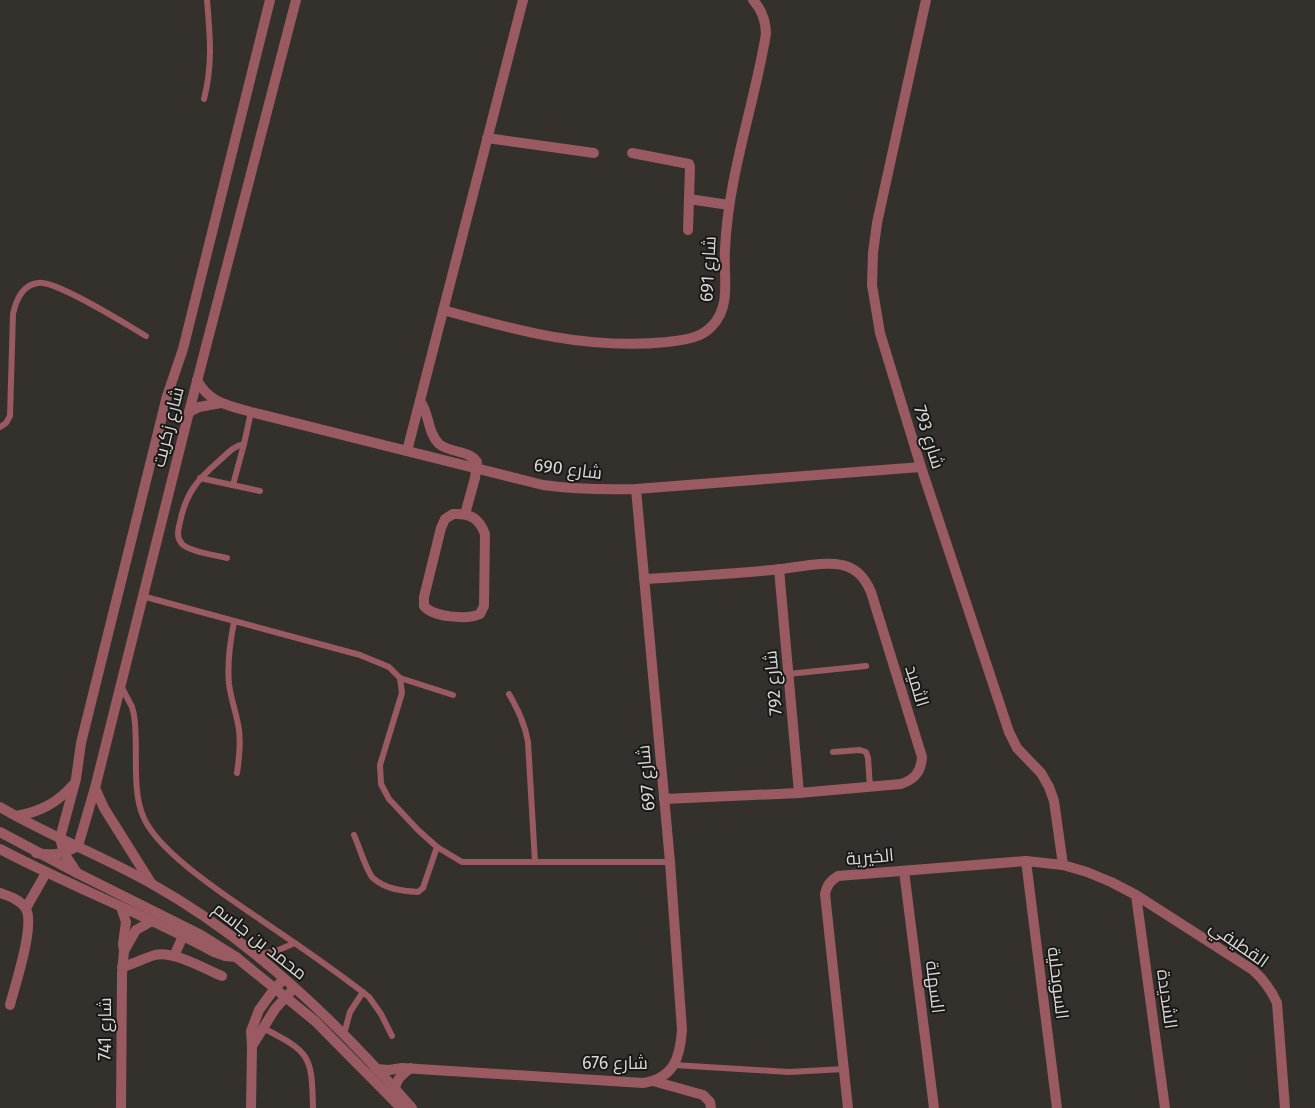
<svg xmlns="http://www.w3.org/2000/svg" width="1315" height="1108" font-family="'Fira Sans',Cairo,sans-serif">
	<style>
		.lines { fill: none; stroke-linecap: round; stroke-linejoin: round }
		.service { stroke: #995a62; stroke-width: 6 }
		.minor { stroke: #995a62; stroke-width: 10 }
		.tertiary { stroke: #995a62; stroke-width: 10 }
		.labels { text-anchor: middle; stroke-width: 4; stroke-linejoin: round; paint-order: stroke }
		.street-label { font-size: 18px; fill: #d9d7d4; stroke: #1a1917 }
	</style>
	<rect width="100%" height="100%" fill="#34312d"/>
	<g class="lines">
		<g class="service">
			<path d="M204,99c9,-35 6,-64 3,-99"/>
			<path d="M0,427l6,-4 4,-7 3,-102c3,-14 9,-29 25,-31 18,-3 89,42 108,53"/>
			<path d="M200,478l60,13"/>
			<path d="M233,485l11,-41"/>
			<path d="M227,558c-11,-3 -37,-6 -45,-14 -6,-7 -4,-14 -2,-22 6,-29 17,-42 39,-61 8,-7 14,-15 25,-17l7,-32"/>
			<path d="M142,596l218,59 29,12 11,11 53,17"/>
			<path d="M234,622c-4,20 -7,41 -5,62 2,16 8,31 10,46 2,15 0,29 -2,43"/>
			<path d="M788,674l78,-8"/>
			<path d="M400,678l2,15 -22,72 1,19 8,15 29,31 19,17 25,15h208"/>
			<path d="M121,686l11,21 2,8c5,31 -3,73 9,101 14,36 86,82 118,104 37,25 74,50 108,77l12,17 11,22"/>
			<path d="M509,694c9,16 16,30 19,48l7,120"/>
			<path d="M833,752l27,-2 6,2 2,6 2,29"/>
			<path d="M354,835c4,8 13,38 19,43 12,11 29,13 45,14l5,-4 14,-41"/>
			<path d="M256,955l20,-4 19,-8"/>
			<path d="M263,1028c47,24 49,27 50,80"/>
			<path d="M344,1034l6,-22 13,-20"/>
			<path d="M674,1065l115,7 55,-3"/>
		</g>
		<g class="minor">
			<path d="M926,0l-49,223 -4,30 -1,32 8,48 41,134 88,265 8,16 24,25 8,14 5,14 9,64"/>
			<path d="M487,138l107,15"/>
			<path d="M632,153l57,11 1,3 -2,63"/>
			<path d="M689,199l40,6"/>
			<path d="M443,310c75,21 145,40 224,32 16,-2 33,-3 45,-16 20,-20 11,-51 13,-76 3,-74 29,-144 41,-216 0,-13 -4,-24 -13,-34"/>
			<path d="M197,380c12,23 31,25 54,32l292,73c31,4 61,5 93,4l285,-22"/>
			<path d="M420,401c10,13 7,31 19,43 11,9 30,6 38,18l-2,16 -10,36"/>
			<path d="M189,412l10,-5 22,-4"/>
			<path d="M407,451l116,-451"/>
			<path d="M453,514c17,-1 26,4 32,20l-1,72 -4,8c-13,6 -47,3 -56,-8v-9l17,-69 4,-9z"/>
			<path d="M779,569l20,224"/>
			<path d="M644,579c46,-3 92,-5 137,-10 18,-2 44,-8 61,-4 15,3 23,13 29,27l51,165c-1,15 -7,22 -21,27l-102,9 -135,6"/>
			<path d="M0,849c70,37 144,65 214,103l11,4 11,1"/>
			<path d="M1026,861l31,247"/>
			<path d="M904,871l30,237"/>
			<path d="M0,893c9,3 21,7 26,16 9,17 -11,76 -16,96"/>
			<path d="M1136,895l29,213"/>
			<path d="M121,907l5,15 -3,22 1,7 -2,23 -1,134"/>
			<path d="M26,908l20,-35"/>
			<path d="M124,951l12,-21 16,-9"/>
			<path d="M174,956l9,-20"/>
			<path d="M122,967c12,-3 22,-9 33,-12 17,-5 50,14 67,21"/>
			<path d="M252,1046l23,-37 19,-21"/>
			<path d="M376,1069l13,1 13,-2 241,15c31,-5 37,-25 39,-53l-12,-168 -34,-373"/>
			<path d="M653,1081l50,14 7,7 1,6"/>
			<path d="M395,1089c1,-9 8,-16 16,-21"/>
			<path d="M251,1108l1,-62 -1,-15 8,-21 16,-22 9,-9"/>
			<path d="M848,1108l-23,-214c2,-9 5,-13 13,-18l188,-15 37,4 24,7 24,10 25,13 117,75c11,10 18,19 24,33l8,105"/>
		</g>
		<g class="tertiary">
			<path d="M95,788l9,20 47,75"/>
			<path d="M0,807c49,29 103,49 152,77 100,56 185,138 260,224"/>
			<path d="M16,816c24,-4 41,-13 57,-31"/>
			<path d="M0,832l77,41 124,62 35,22 79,64 86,87"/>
			<path d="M36,853c16,3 28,1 42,-7l17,-58 94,-376 107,-412"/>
			<path d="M77,873l-13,-20 -4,-15 16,-59 5,-36 86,-347 16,-47 87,-349"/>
		</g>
	</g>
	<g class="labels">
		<g class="street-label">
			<text transform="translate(708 269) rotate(-87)" y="6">شارع 691</text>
			<text transform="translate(168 427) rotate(-76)" y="6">شارع زكريت</text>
			<text transform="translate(929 437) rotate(73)" y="6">شارع 793</text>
			<text transform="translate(568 469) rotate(7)" y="6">شارع 690</text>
			<text transform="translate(773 683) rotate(-95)" y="6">شارع 792</text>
			<text transform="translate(917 686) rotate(73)" y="6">الثميد</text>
			<text transform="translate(646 778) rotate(-95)" y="6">شارع 697</text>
			<text transform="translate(870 857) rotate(-5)" y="6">الخيرية</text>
			<text transform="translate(260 941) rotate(38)" y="6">محمد بن جاسم</text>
			<text transform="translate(1239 944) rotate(35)" y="6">القطيفي</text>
			<text transform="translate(1058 983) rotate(83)" y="6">السويحلية</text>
			<text transform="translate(935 987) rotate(83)" y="6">السهلة</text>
			<text transform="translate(1167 999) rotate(82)" y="6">الشديدة</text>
			<text transform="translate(105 1029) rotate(-90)" y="6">شارع 741</text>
			<text x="615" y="1069">شارع 676</text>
		</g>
	</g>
</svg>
